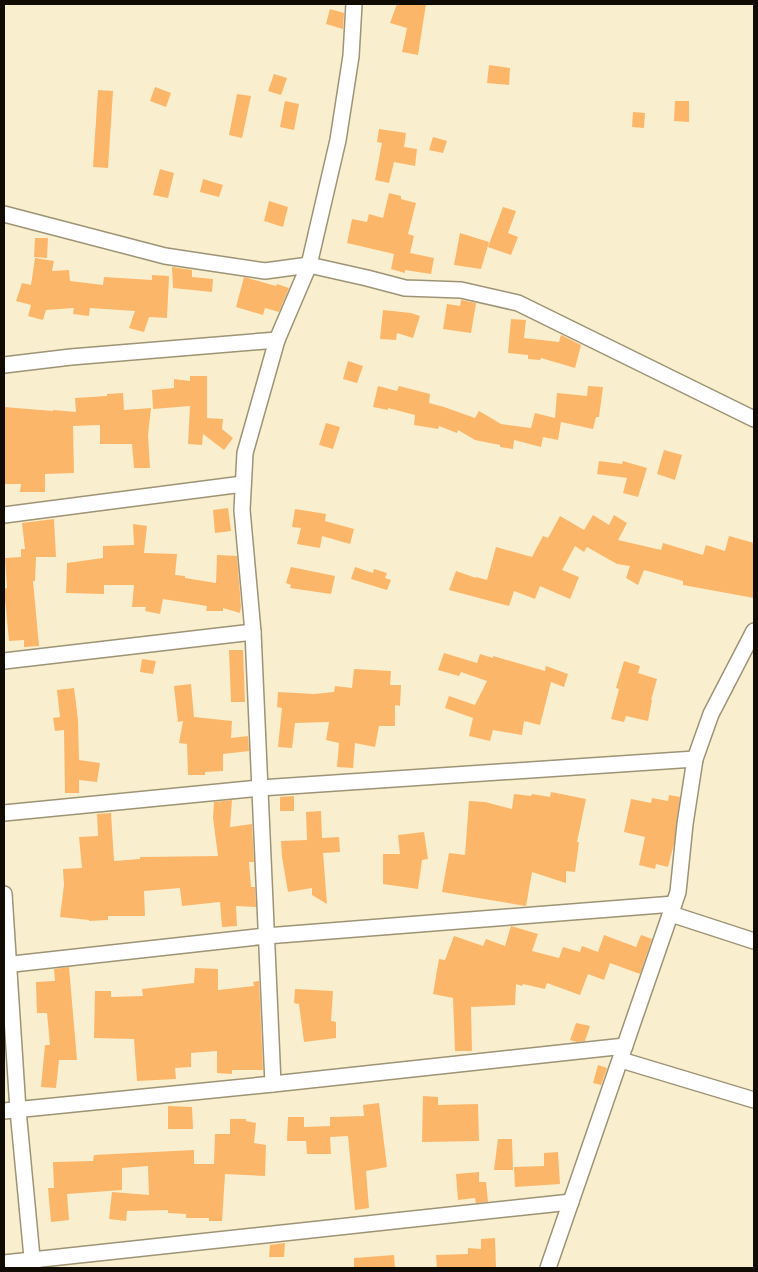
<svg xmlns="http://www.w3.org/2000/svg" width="758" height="1272" font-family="'Archivo Narrow',sans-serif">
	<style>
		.building { fill: #fcb669 }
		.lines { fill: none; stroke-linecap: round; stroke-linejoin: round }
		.minor-casing { stroke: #9d9375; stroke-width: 18 }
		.minor { stroke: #fff; stroke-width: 15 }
	</style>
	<rect width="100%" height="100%" fill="#f9eece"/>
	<g class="building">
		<path d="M397,4h29l-8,51 -16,-3 5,-24 -17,-5z"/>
		<path d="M330,9l14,4 -1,16 -17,-5z"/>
		<path d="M489,65l21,3 -1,17 -22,-2z"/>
		<path d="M274,74l13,4 -6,17 -13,-4z"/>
		<path d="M155,87l16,6 -5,14 -16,-6z"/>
		<path d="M98,90l15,1 -5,77 -15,-1z"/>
		<path d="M237,94l14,2 -9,42 -13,-3z"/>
		<path d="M285,101l14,3 -5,26 -14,-3z"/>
		<path d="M675,101h14v21l-15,-1z"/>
		<path d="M633,112l12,1 -1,15 -12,-1z"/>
		<path d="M379,129l27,4 -2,14 13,2 -2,17 -21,-4 -5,21 -14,-3 7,-37 -5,-1z"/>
		<path d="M433,137l14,4 -4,12 -14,-3z"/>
		<path d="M160,169l14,4 -6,25 -15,-3z"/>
		<path d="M203,179l20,6 -4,12 -19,-5z"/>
		<path d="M389,193l12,3v3l15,4 -8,31 6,2 -4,17 24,5 -3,16 -26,-4v3l-14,-4 3,-15 -47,-11 5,-24 15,3 2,-8 14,4z"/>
		<path d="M269,201l19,6 -5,20 -19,-6z"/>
		<path d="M503,207l13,4 -8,22 10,4 -7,18 -23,-8z"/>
		<path d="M460,233l29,9 -8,27 -27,-4z"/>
		<path d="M35,238h13l-1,20 -13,-1z"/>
		<path d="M35,258l19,3 -2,10 17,-1 1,11 33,4 1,-8 48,3v-5l17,1 -2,42 -18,-1 -5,15 -15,-4 6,-17 -45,-3 -1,8 -16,-2 1,-6 -28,2 -3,10 -15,-4 3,-11 -15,-4 6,-18 9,2z"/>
		<path d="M172,267l20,3v7l21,2 -1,13 -39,-4z"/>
		<path d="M244,277l32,9 1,-2 12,4 -10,24 -14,-4 -2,7 -27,-8z"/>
		<path d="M461,300l15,3 -5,30 -28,-4 4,-25 13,2z"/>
		<path d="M383,310l28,3 9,3 -7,22 -16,-5 -1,7 -16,-1z"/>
		<path d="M511,319l15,1 -2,18 35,4 2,-7 20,10 -6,23 -34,-10 -1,2 -12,-1v-4l-20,-2z"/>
		<path d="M348,361l15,5 -6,17 -14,-4z"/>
		<path d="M190,376h17v42l16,1 -1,10 11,9 -9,12 -21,-16 -1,11 -14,-1 2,-38 -37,3 -1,-19 22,-2v-9l16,2z"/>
		<path d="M378,386l19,5 2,-5 31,8 -1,9 15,4 31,11 4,-7 22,13 30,4 4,-15 20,5 2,-25 30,3 1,-10 15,1 -4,30h-3l-3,12 -32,-7 -3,18 -15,-3 -2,10 -27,-7 -1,9 -13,-2v-2l-25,-5 -17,-10 -1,3 -18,-7 -1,3 -24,-4 1,-10 -27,-7v2l-15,-3z"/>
		<path d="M123,393l1,17 27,-2 -3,27 2,33h-16l-2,-24h-32v-19l-27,1 1,47 -29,1v18h-25l1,-8h-17v-77l49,4v-1l23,2 -1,-14 32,-2v-2z"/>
		<path d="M326,423l14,4 -7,22 -14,-4z"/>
		<path d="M664,450l18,5 -7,25 -18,-6z"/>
		<path d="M599,461l23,3 1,-3 24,7 -9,29 -15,-4 4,-15 -30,-4z"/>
		<path d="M228,508l3,23 -16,2 -2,-23z"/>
		<path d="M295,509l31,5 -1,7 29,8 -4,15 -28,-8 -2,12 -23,-4 4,-16 -9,-1z"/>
		<path d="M593,515l16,10 5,-10 13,8 -9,17 43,10 2,-7 40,12 3,-10 19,6 4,-15 25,7v55l-71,-13v-4l-39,-11 -6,15 -12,-7 4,-12 -13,-2 -30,-17 -3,5 -9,-6 -13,24 17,7 -9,22 -30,-13 -5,13 -21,-8 -5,15 -60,-16 7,-19 20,7v-1l11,3 9,-33 36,10 11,-21 5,2 12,-22 24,14z"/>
		<path d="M54,519l2,38h-20l-1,24h-2l6,65 -15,1v-7l-15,1 -5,-52 3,-1 -2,-30 16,-1v-8h4l-3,-26z"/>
		<path d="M133,524l14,2 -3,27 33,1 -2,21 10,1v2l31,5 1,-28 20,1 4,51 -1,6 -17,-5v3h-17l1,-5 -44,-7 -3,15 -15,-3 1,-4h-14l2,-22h-30v9l-38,-1 1,-30 36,-5v-12l31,-1z"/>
		<path d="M291,567l44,9 -4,18 -41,-6 1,-3 -5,-2z"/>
		<path d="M355,567l18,6 1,-4 13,4 -2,5 6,2 -4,10 -36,-11z"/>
		<path d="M229,650h14l2,52h-14z"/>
		<path d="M444,653l33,10 3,-9 13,4v-2l52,15 1,-5 22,8 -4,13 -13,-5 -11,43 -16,-4 -2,14 -29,-5 -3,11 -21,-5 4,-18 -28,-10 4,-12 26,9 12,-24 -26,-9 -2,4 -21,-6z"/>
		<path d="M142,659l14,2 -3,13 -13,-2z"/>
		<path d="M624,661l16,5 -2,7 19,6 -6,21h1l-4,21 -22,-5 -2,6 -13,-3 8,-30 -3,-1z"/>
		<path d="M354,669l37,2 -1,14h11l-1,21 -5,-1v21h-16l-4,21 -20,-4 -2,25 -16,-1 2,-24 -13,-3 3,-18 -34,1 -3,25 -14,-1 4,-39 -5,-1 1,-15 36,2 20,-2 1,-6 17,2z"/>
		<path d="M191,684l3,33 38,4 -1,17 17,-2 1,15 -26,3v17l-18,1v3h-17l-1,-31 -8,-1 4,-22 -5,1 -4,-36z"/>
		<path d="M74,688l4,32 1,40 21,3 -3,19 -18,-2v13h-14l-1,-63 -9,1 -2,-13 7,-1 -3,-27z"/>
		<path d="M551,792l35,7 -9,43h2l-4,30 -9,-1v12l-34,-11 -6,34 -84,-14 7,-39 16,2 4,-54 16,1 27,7 2,-15 17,2 1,-2 18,3z"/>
		<path d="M669,795l11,2 -6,47 -6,23 -12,-3 -1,5 -16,-4 6,-28 -21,-5 7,-33 20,4 1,-5 16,3z"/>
		<path d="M294,796v15h-14v-14z"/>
		<path d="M232,800l-2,27 22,-3 2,38h-5l2,25h4l1,20 -20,-1 1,20 -15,1 -2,-25 -38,4 -2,-18 -36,3 1,25h-37v4l-19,1v-1l-29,-3 4,-32 -1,-16 19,-1 -3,-31 19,-1 -1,-22 14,-1 3,48 26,-2v-2l78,-1 -5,-38 1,-16z"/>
		<path d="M321,811l1,27 17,-1 1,15 -17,1 4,51 -15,-9v-7l-24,4 -6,-35 -1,-16 26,-1 -1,-28z"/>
		<path d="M424,832l4,27 -6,1 -4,29 -35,-5v-30h17l-2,-19z"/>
		<path d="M511,926l27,8 -6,17 27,7 4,-11 17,5 2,-6 16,6 6,-17 32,12 5,-12 11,4 -12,35 -30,-11 -6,17 -16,-6 -8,21 -33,-12 -2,6 -22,-5 -1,2 -6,-2 -1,21 -44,2 1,44h-17l-2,-53 -20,-4 6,-35 6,1 9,-24 29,10 3,-7 19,7z"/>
		<path d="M69,967l8,93h-18l-3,28 -15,-1 4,-42h5l-3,-32h-10l-1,-31 19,-1 -1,-12z"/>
		<path d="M195,968l23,1v21l36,-4 -1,-4 6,-1 4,89h-31v4l-15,-1v-22l-26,2v14l-16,1 1,11 -39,2 -3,-42 -40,-1 1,-47h16v6l32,-1 -1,-7 52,-6z"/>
		<path d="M295,989l38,2 -2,30 5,1v16l-32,4 -5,-38 -5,-1z"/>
		<path d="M576,1023l14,3 -5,15 -8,1 -7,-2z"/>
		<path d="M598,1065l9,3 -6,17 -8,-2z"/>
		<path d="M423,1096l15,1v8l40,-1 1,37 -57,1z"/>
		<path d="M379,1103l8,64 -21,4 3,37 -14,2 -7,-74 -18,1 1,17h-24l-1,-13h-19l1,-24h16v10l26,-1v-9l34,-1 -1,-11z"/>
		<path d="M168,1106l24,1 1,22h-25z"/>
		<path d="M230,1119h16v2l10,2 -2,20 12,2 -1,31 -40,-2 -3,47h-13v-3h-23v-4l-18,-1v-3l-41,1 -1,10 -17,-2 3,-27 37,3 -1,-29 -26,2v22l-55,4 2,26 -18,2 -3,-34h6l-1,-26 40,-1 1,-6 100,-5v14h20l1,-30h15z"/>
		<path d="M498,1139h14l1,31h-19z"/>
		<path d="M558,1152l2,32 -45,3 -1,-20 30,-1v-13z"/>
		<path d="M479,1172v10h7l2,20 -12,1 -1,-5 -17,2 -2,-26z"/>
		<path d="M495,1238l1,30h-59l-1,-13 32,-1v-6l13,1v-10z"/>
		<path d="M285,1243l-1,14h-15l1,-12z"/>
		<path d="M394,1255l1,13h-41v-10z"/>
	</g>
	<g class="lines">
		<g class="minor-casing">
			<g id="minor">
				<path d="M4,214l161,42 100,15 44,-6 58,13 38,10 56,2 57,13 236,116"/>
				<path d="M4,365l67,-8 206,-17"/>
				<path d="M4,515l239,-31"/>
				<path d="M4,661l249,-29"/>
				<path d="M4,813l256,-25 435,-29"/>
				<path d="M4,894l14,216 15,158"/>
				<path d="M671,914l83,27"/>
				<path d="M4,965l262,-29 408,-32"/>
				<path d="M621,1060l133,40"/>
				<path d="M273,1084l-20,-452 -11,-122 3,-57 32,-113 32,-75 29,-125 13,-84 3,-52"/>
				<path d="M4,1111l269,-27 352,-38"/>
				<path d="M4,1263l567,-61"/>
				<path d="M548,1268l130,-376 7,-68 10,-65 16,-45 43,-83"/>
			</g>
		</g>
		<use href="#minor" class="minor"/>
	</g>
	<rect width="758" height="1272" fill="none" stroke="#100c03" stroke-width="10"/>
</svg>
